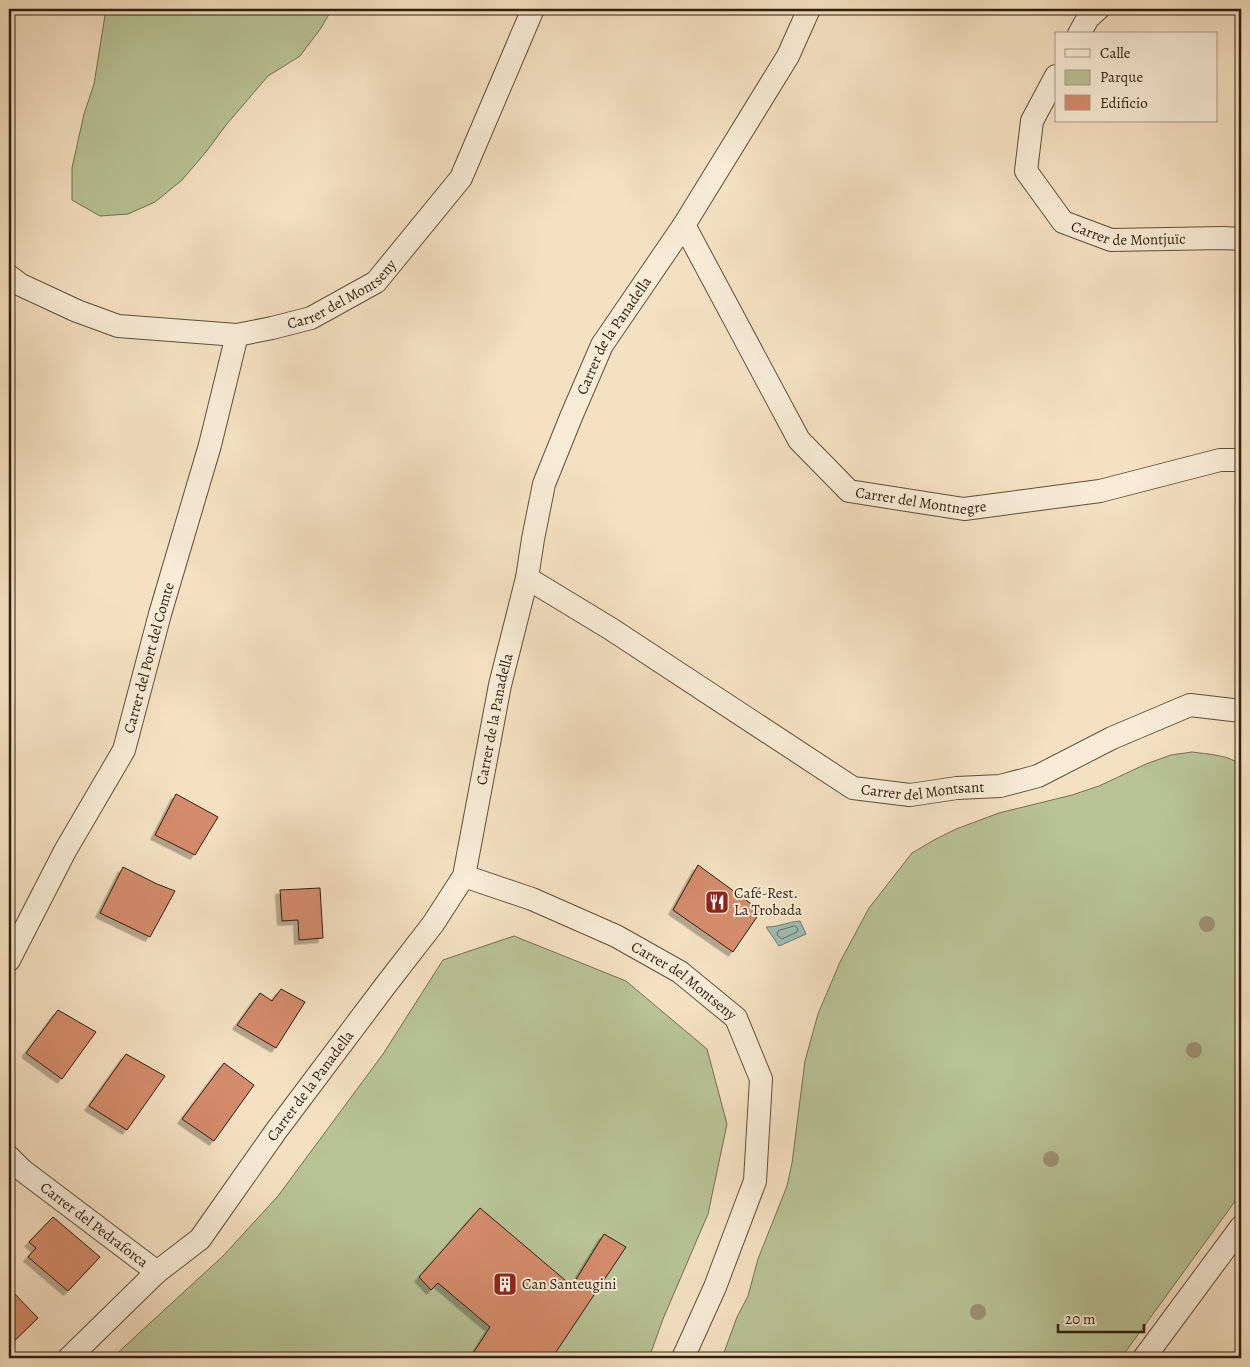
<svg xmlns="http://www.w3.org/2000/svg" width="1250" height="1367" font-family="Alegreya,serif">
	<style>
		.green { fill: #b8c396; stroke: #747052 }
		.water { fill: #9cbdb5; stroke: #707d72 }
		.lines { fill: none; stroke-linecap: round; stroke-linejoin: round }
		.shore { stroke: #666e62; stroke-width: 1 }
		.building { fill: #d48c6c; stroke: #2f1e0e; filter: url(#shadow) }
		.minor-casing { stroke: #604f3b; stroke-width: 24 }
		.minor { stroke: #f8ecd7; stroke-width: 22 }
		.tree { fill: #9f9176 }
		.labels { text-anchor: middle; stroke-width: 4; stroke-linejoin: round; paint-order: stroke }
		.street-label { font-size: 15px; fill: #2f1e0e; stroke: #f8ecd7 }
		.poi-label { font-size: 15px; fill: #2f1e0e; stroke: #f8ecd7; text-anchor: start }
	</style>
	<defs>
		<filter id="shadow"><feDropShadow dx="-4.5" dy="4.5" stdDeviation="0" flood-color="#0004"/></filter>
	</defs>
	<rect width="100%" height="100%" fill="#f5e1c2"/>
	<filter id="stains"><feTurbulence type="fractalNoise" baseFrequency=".004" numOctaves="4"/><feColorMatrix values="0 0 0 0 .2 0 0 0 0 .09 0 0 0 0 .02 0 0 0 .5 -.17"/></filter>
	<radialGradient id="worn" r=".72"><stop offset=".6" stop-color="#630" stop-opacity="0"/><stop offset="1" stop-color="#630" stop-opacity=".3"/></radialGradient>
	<g class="green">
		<path d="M106,9h226l-11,19 -21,28 -32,20 -42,49 -20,27 -24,28 -27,22 -27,12 -28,2 -28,-16v-32l12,-54 10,-30z"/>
		<path d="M1192,752c14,2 40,3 49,14v427l-120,165h-399l15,-41 11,-21 10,-37 29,-73 5,-23 13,-102 13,-47 22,-52 29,-54 43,-55 22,-13 22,-11 43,-16 73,-18 27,-9 47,-22 25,-9z"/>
		<path d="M514,936l112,45 81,68 20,75 -19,90 -45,105 -14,39h-537l111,-102 55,-60 105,-142 60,-94z"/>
	</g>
	<path class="water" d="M800,921l6,13 -27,12 -13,-19c12,0 22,-5 34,-6z"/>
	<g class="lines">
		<path class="shore" d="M795,926l3,3 -1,3 -15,7 -5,-4 1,-4z"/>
	</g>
	<g class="building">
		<path d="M176,794l42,23 -23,38 -40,-20z"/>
		<path d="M698,865l63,46 -28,41 -60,-42z"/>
		<path d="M123,867l34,17 18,7 -25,46 -50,-24z"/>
		<path d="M320,888l3,50 -24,2 -1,-20 -16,1 -2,-31z"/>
		<path d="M281,989l24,13 -29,46 -39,-23 23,-32 12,8z"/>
		<path d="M58,1010l38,22 -34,47 -36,-26z"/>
		<path d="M126,1054l39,22 -38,54 -38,-24z"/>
		<path d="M224,1063l30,22 -40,56 -32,-22z"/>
		<path d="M480,1208l92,78 32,-52 22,13 -74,111h-82l20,-31 -52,-44 -7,7 -12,-13z"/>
		<path d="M53,1217l47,40 -32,34 -40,-34 8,-9 -7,-6z"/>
		<path d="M9,1288l29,30 -29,28z"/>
	</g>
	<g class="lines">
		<g class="minor-casing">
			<g id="minor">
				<path d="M1079,34l9,-16 10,-9"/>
				<path id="s1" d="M1056,76l-24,45 -6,50 37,51 48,18 112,-2 18,1"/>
				<path id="s2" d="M684,225l115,215 50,51 115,18 136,-18 120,-31h21"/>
				<path id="s3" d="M9,276l12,9 56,26 41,15 119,9 35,-7 39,-10 65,-36 85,-104 72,-169"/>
				<path id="s4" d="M527,578l84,51 242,159 57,7 47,-7 43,-2 38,-10 74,-38 78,-33 51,6"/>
				<path id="s5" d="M464,876l68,23 84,37 64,36 56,46 25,61 -6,102 -40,106 -32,71"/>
				<path id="s6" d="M9,960l56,-109 59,-101 36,-136 50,-169 27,-110"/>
				<path id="s7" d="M9,1157l13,13 135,102"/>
				<path id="s8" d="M69,1358l88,-86 43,-33 76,-108 109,-145 48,-62 31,-48 36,-191 27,-107 6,-39 11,-55 27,-67 31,-72 82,-120 104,-169 21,-47"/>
				<path d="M1144,1358l97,-131"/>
			</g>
		</g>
		<use href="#minor" class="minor"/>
	</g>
	<g class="tree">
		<circle cx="1207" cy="924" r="8"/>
		<circle cx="1194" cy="1050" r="8"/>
		<circle cx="1051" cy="1159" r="8"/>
		<circle cx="978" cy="1312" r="8"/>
	</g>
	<defs>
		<g id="restaurant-square" transform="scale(1.25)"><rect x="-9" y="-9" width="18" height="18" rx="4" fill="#8f2418" stroke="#f8ecd7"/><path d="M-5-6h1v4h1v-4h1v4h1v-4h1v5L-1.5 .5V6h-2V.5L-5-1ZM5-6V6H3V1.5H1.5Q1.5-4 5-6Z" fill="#fff"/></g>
		<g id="building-square" transform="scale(1.25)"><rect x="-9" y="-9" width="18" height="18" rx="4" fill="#8f2418" stroke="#f8ecd7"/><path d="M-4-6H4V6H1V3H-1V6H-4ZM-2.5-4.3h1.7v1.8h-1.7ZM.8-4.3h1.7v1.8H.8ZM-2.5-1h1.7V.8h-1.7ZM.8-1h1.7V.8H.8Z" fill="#fff"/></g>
	</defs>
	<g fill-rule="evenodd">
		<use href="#restaurant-square" x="717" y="902"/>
		<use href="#building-square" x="505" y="1284"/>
	</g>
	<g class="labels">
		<g class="street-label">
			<text dy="5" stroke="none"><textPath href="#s1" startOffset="232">Carrer de Montjuïc</textPath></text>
			<text dy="5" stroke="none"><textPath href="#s3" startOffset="354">Carrer del Montseny</textPath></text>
			<text dy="5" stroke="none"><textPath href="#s8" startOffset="1191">Carrer de la Panadella</textPath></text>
			<text dy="5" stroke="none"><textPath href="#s2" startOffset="388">Carrer del Montnegre</textPath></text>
			<text dy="5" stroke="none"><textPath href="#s6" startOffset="335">Carrer del Port del Comte</textPath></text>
			<text dy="5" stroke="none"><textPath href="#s8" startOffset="786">Carrer de la Panadella</textPath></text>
			<text dy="5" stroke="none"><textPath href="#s4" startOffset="458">Carrer del Montsant</textPath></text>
			<text dy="5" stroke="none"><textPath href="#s5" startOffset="245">Carrer del Montseny</textPath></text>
			<text dy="5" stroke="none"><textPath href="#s8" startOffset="366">Carrer de la Panadella</textPath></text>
			<text dy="5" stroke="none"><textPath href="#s7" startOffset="109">Carrer del Pedraforca</textPath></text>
		</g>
		<g class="poi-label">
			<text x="734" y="898">Café-Rest.<tspan x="734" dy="17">La Trobada</tspan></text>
			<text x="522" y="1289">Can Santeugini</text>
		</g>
	</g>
	<rect width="1250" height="1367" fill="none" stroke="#f5e1c2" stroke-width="30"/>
	<rect x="10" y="10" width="1230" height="1347" fill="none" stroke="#2f1e0e" stroke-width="2.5"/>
	<rect x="15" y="15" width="1220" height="1337" fill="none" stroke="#2f1e0e"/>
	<rect x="1055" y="32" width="162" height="90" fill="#f8ecd7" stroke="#a89a87"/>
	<rect x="1065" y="49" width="25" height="8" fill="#f8ecd7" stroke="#a89a87"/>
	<text x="1100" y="58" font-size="15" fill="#2f1e0e">Calle</text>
	<rect x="1065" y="70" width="25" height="15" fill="#b8c396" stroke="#a89a87"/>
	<text x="1100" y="82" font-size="15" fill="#2f1e0e">Parque</text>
	<rect x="1065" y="95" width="25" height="15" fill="#d48c6c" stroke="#a89a87"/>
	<text x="1100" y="108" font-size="15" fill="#2f1e0e">Edificio</text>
	<path d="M1058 1324v8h86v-8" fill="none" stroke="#2f1e0e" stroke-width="2.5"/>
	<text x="1065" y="1324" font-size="15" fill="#2f1e0e" stroke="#f8ecd7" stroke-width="4" paint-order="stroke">20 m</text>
	<rect width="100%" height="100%" filter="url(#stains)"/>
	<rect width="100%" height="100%" fill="url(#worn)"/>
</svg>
